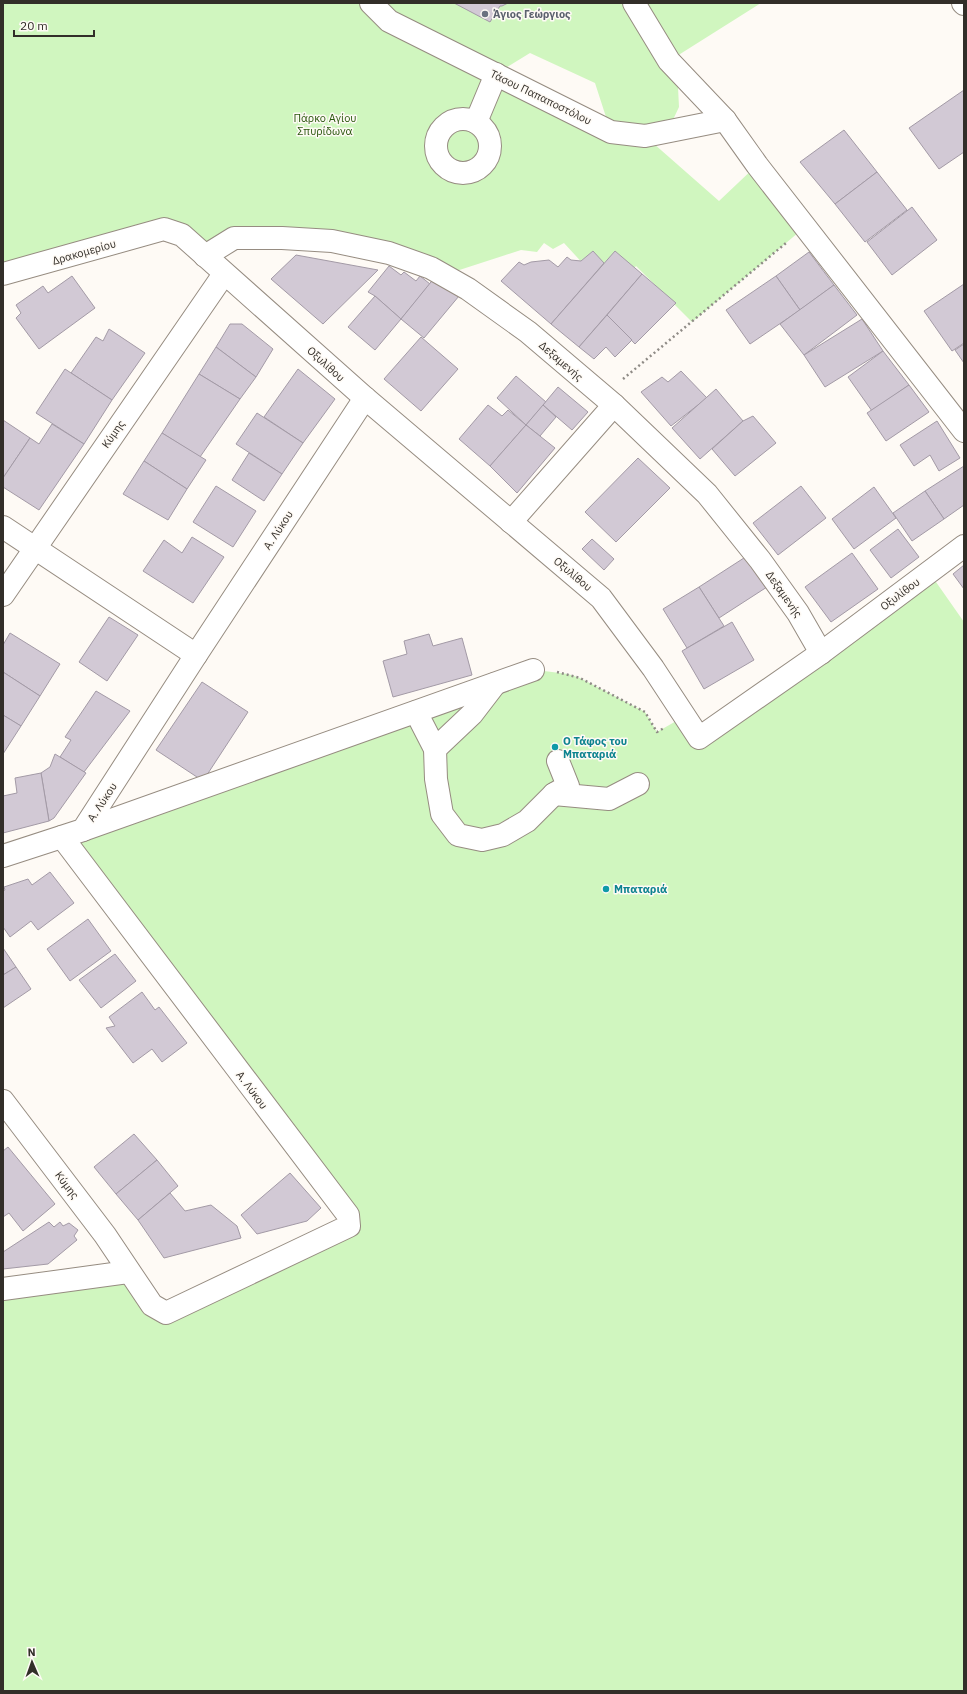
<svg xmlns="http://www.w3.org/2000/svg" width="967" height="1694" font-family="'IBM Plex Sans',sans-serif">
	<style>
		.green { fill: #d0f6bf; fill-rule: evenodd }
		.building { fill: #d2c9d5; stroke: #a39aa6 }
		.lines { fill: none; stroke-linecap: round; stroke-linejoin: round }
		.minor-casing { stroke: #968c81; stroke-width: 24 }
		.path { stroke: #8f8b86; stroke-width: 2.5; stroke-dasharray: 2 3; stroke-linecap: butt }
		.minor { stroke: #fff; stroke-width: 22 }
		.worship-dot { fill: #6b7280; stroke: #fefaf5; stroke-width: 1.5 }
		.culture-dot { fill: #0f9aa8; stroke: #fefaf5; stroke-width: 1.5 }
		.labels { text-anchor: middle; stroke-width: 3; stroke-linejoin: round; paint-order: stroke }
		.worship-label { font-size: 11px; font-weight: bold; fill: #5b616d; stroke: #fefaf5; text-anchor: start }
		.street-label { font-size: 11px; fill: #322e29; stroke: #fefaf5 }
		.park-label { font-size: 11px; fill: #2a570d; stroke: #fefaf5 }
		.culture-label { font-size: 11px; font-weight: bold; fill: #0d838f; stroke: #fefaf5; text-anchor: start }
	</style>
	<rect width="100%" height="100%" fill="#fefaf5"/>
	<g class="green">
		<path d="M3,3h758l-92,58 9,26 1,20 -9,19 -25,10 74,65 38,-36 48,62 -113,95 -56,-56 -15,20 -34,-18 -23,-25 -11,6 -9,-6 -7,9 -16,-2 -77,25 -30,-13 -178,-24 -31,18 -23,-21 -179,39zM530,53l65,30 11,34 -110,-43z"/>
		<path d="M929,572l35,50v1069h-961v-402l125,-17 38,41 183,-88 -287,-388 482,-166 24,3 12,4 65,34 12,20 28,-16 14,22z"/>
	</g>
	<g class="building">
		<path d="M454,3h54l-6,3h-2l-10,16z"/>
		<path d="M964,90v62l-25,17 -30,-41z"/>
		<path d="M844,130l33,42 -42,32 -35,-42z"/>
		<path d="M877,172l30,38 -42,32 -30,-38z"/>
		<path d="M912,207l25,33 -45,35 -25,-33z"/>
		<path d="M593,251l11,12 -53,61 -50,-43 18,-19 5,3 7,-3 18,-2 9,7 9,-10 4,3 10,1z"/>
		<path d="M615,251l27,23 -63,73 -28,-23z"/>
		<path d="M809,252l25,33 -34,25 -24,-34z"/>
		<path d="M296,255l82,15 -55,54 -52,-45z"/>
		<path d="M389,266l12,9 3,-3 12,9 4,-5 10,8 -29,35 -26,-23 -7,-4z"/>
		<path d="M642,274l34,29 -41,41 -28,-29z"/>
		<path d="M72,276l23,32 -56,41 -23,-31 5,-5 -5,-8 27,-19 5,7z"/>
		<path d="M776,276l24,34 -50,34 -24,-34z"/>
		<path d="M435,277l24,19 -35,42 -23,-19z"/>
		<path d="M964,284v59l-12,8 -28,-40z"/>
		<path d="M834,285l23,30 -53,40 -24,-31z"/>
		<path d="M375,296l26,23 -26,31 -27,-23z"/>
		<path d="M607,315l25,25 -17,17 -9,-10 -12,12 -15,-12z"/>
		<path d="M862,319l21,32 -58,36 -21,-32z"/>
		<path d="M230,324h12l31,25 -17,28 -40,-30z"/>
		<path d="M109,329l36,24 -33,47 -41,-27 25,-36 7,4z"/>
		<path d="M421,337l37,32 -37,42 -37,-32z"/>
		<path d="M964,344v19l-9,-13z"/>
		<path d="M216,347l40,30 -16,22 -41,-25z"/>
		<path d="M883,351l26,34 -37,26 -24,-34z"/>
		<path d="M65,369l47,31 -28,44 -48,-31z"/>
		<path d="M298,369l37,30 -32,44 -39,-26z"/>
		<path d="M681,371l26,27 -36,28 -30,-34 21,-15 6,5z"/>
		<path d="M199,374l41,25 -40,58 -38,-24z"/>
		<path d="M516,376l30,26 -20,23 -29,-27z"/>
		<path d="M909,385l20,27 -43,29 -19,-28z"/>
		<path d="M558,387l30,25 -16,18 -29,-25z"/>
		<path d="M716,389l27,32 -43,38 -28,-31z"/>
		<path d="M488,405l14,11 6,-6 18,15 -36,41 -31,-27z"/>
		<path d="M543,405l13,12 -16,19 -14,-11z"/>
		<path d="M257,413l46,30 -21,31 -46,-30z"/>
		<path d="M753,416l23,27 -41,33 -23,-27 31,-28z"/>
		<path d="M3,420l27,18 -27,40z"/>
		<path d="M937,421l23,37 -21,13 -9,-16 -16,11 -14,-21z"/>
		<path d="M52,424l32,20 -45,66 -36,-23v-9l27,-40 9,6z"/>
		<path d="M526,425l29,23 -38,45 -27,-27z"/>
		<path d="M162,433l44,27 -19,29 -43,-28z"/>
		<path d="M249,453l33,21 -18,27 -32,-21z"/>
		<path d="M638,458l32,30 -54,54 -31,-30z"/>
		<path d="M144,461l43,28 -19,31 -45,-26z"/>
		<path d="M964,466v39l-20,14 -19,-28z"/>
		<path d="M216,486l40,25 -23,36 -40,-25z"/>
		<path d="M801,486l25,32 -48,37 -25,-32z"/>
		<path d="M874,487l22,31 -42,31 -22,-30z"/>
		<path d="M925,491l19,28 -32,22 -19,-28z"/>
		<path d="M898,529l21,28 -28,21 -21,-28z"/>
		<path d="M192,537l32,20 -31,46 -50,-32 21,-31 18,13z"/>
		<path d="M592,539l22,20 -10,11 -22,-21z"/>
		<path d="M852,553l26,36 -47,33 -26,-35z"/>
		<path d="M747,556l20,31 -48,31 -20,-31z"/>
		<path d="M964,565v24l-11,-15z"/>
		<path d="M699,587l25,39 -37,22 -24,-39z"/>
		<path d="M109,617l29,18 -31,46 -28,-19z"/>
		<path d="M732,622l22,38 -50,29 -22,-38z"/>
		<path d="M10,633l50,31 -20,32 -37,-24v-27z"/>
		<path d="M429,634l4,12 29,-8 10,37 -79,22 -10,-36 24,-7 -3,-13z"/>
		<path d="M3,672l37,24 -19,30 -18,-11z"/>
		<path d="M202,682l46,30 -45,69 -47,-31z"/>
		<path d="M96,691l34,20 -46,61 -24,-15 11,-17 -6,-3z"/>
		<path d="M3,715l18,11 -18,28z"/>
		<path d="M55,754l31,19 -32,45 -5,3 -8,-48 9,-6z"/>
		<path d="M41,773l8,48 -46,12v-37l14,-3 -2,-15z"/>
		<path d="M50,872l24,31 -36,27 -7,-9 -21,16 -7,-10v-36l2,-1 -1,-3 24,-8 4,6z"/>
		<path d="M88,919l23,32 -41,30 -23,-32z"/>
		<path d="M3,948l13,19 -13,8z"/>
		<path d="M115,954l21,27 -35,27 -22,-28z"/>
		<path d="M16,967l15,22 -28,19v-33z"/>
		<path d="M142,992l13,18 4,-3 28,36 -25,19 -10,-13 -19,14 -27,-35 9,-2 -6,-9z"/>
		<path d="M134,1134l23,26 -41,34 -22,-27z"/>
		<path d="M8,1147l47,57 -32,27 -14,-18 -6,4v-66z"/>
		<path d="M157,1160l21,26 -40,34 -22,-26z"/>
		<path d="M290,1173l31,35 -14,13 -50,13 -16,-19z"/>
		<path d="M170,1193l15,18 26,-6 26,21 4,12 -77,20 -26,-38z"/>
		<path d="M49,1222l5,5 6,-5 3,4 6,-3 9,7 -4,6 3,4 -29,24 -45,5v-17z"/>
	</g>
	<g class="lines">
		<g class="minor-casing">
			<g id="minor">
				<path d="M371,3l18,18 222,111 34,4 80,-16"/>
				<path d="M634,3l35,58 56,59 32,45 207,266"/>
				<path d="M963,3l1,1"/>
				<circle cx="463" cy="146" r="27"/>
				<path d="M476,122l20,-48"/>
				<path d="M205,256l29,-18h48l50,3 57,12 42,15 37,21 60,43 86,73 93,89 53,66 38,53 23,40"/>
				<path d="M3,274l161,-45 18,6 183,163 236,200 52,70 46,70 122,-85 143,-107"/>
				<path d="M511,522l103,-117"/>
				<path d="M3,527l193,128"/>
				<path d="M3,595l221,-321"/>
				<path d="M416,712l19,37 1,30 6,35 16,21 24,5 21,-5 24,-14 27,-27 14,-8 -10,-25"/>
				<path d="M435,749l37,-35 23,-30"/>
				<path d="M554,794l55,5 29,-15"/>
				<path d="M83,830l450,-160"/>
				<path d="M3,856l80,-26 113,-175 169,-257"/>
				<path d="M3,1101l102,134 47,70 14,8 183,-87 -1,-11 -286,-378"/>
				<path d="M3,1289l125,-17"/>
			</g>
		</g>
		<g class="path">
			<path d="M623,379l163,-136"/>
			<path d="M557,672l23,6 65,34 12,20 7,-4"/>
		</g>
		<use href="#minor" class="minor"/>
	</g>
	<circle class="worship-dot" cx="485" cy="14" r="4"/>
	<g class="culture-dot">
		<circle cx="555" cy="747" r="4"/>
		<circle cx="606" cy="889" r="4"/>
	</g>
	<g class="labels">
		<g class="worship-label">
			<text x="493" y="18">Άγιος Γεώργιος</text>
		</g>
		<g class="street-label">
			<text transform="translate(541 97) rotate(26)" y="4">Τάσου Παπαποστόλου</text>
			<text transform="translate(84 252) rotate(-16)" y="4">Δρακομερίου</text>
			<text transform="translate(561 361) rotate(41)" y="4">Δεξαμενής</text>
			<text transform="translate(326 364) rotate(42)" y="4">Οξυλίθου</text>
			<text transform="translate(113 434) rotate(-55)" y="4">Κύμης</text>
			<text transform="translate(278 530) rotate(-57)" y="4">Α. Λύκου</text>
			<text transform="translate(573 574) rotate(40)" y="4">Οξυλίθου</text>
			<text transform="translate(784 594) rotate(55)" y="4">Δεξαμενής</text>
			<text transform="translate(900 594) rotate(-37)" y="4">Οξυλίθου</text>
			<text transform="translate(102 802) rotate(-57)" y="4">Α. Λύκου</text>
			<text transform="translate(252 1090) rotate(53)" y="4">Α. Λύκου</text>
			<text transform="translate(67 1185) rotate(53)" y="4">Κύμης</text>
		</g>
		<g class="park-label">
			<text x="325" y="122">Πάρκο Αγίου<tspan x="325" dy="13">Σπυρίδωνα</tspan></text>
		</g>
		<g class="culture-label">
			<text x="563" y="745">Ο Τάφος του<tspan x="563" dy="13">Μπαταριά</tspan></text>
			<text x="614" y="893">Μπαταριά</text>
		</g>
	</g>
	<rect width="967" height="1694" fill="none" stroke="#322e29" stroke-width="8"/>
	<g transform="translate(32 1662) rotate(358)" stroke="#fefaf5" stroke-width="3" paint-order="stroke">
	<path d="M0-3L7 15L0 10L-7 15Z" fill="#322e29"/>
	<text y="-6" font-size="11" font-weight="bold" text-anchor="middle" fill="#322e29">N</text>
	</g>
	<path d="M14 30v6h80v-6" fill="none" stroke="#322e29" stroke-width="2"/>
	<text x="20" y="30" font-size="12" fill="#322e29" stroke="#fefaf5" stroke-width="3" paint-order="stroke">20 m</text>
</svg>
